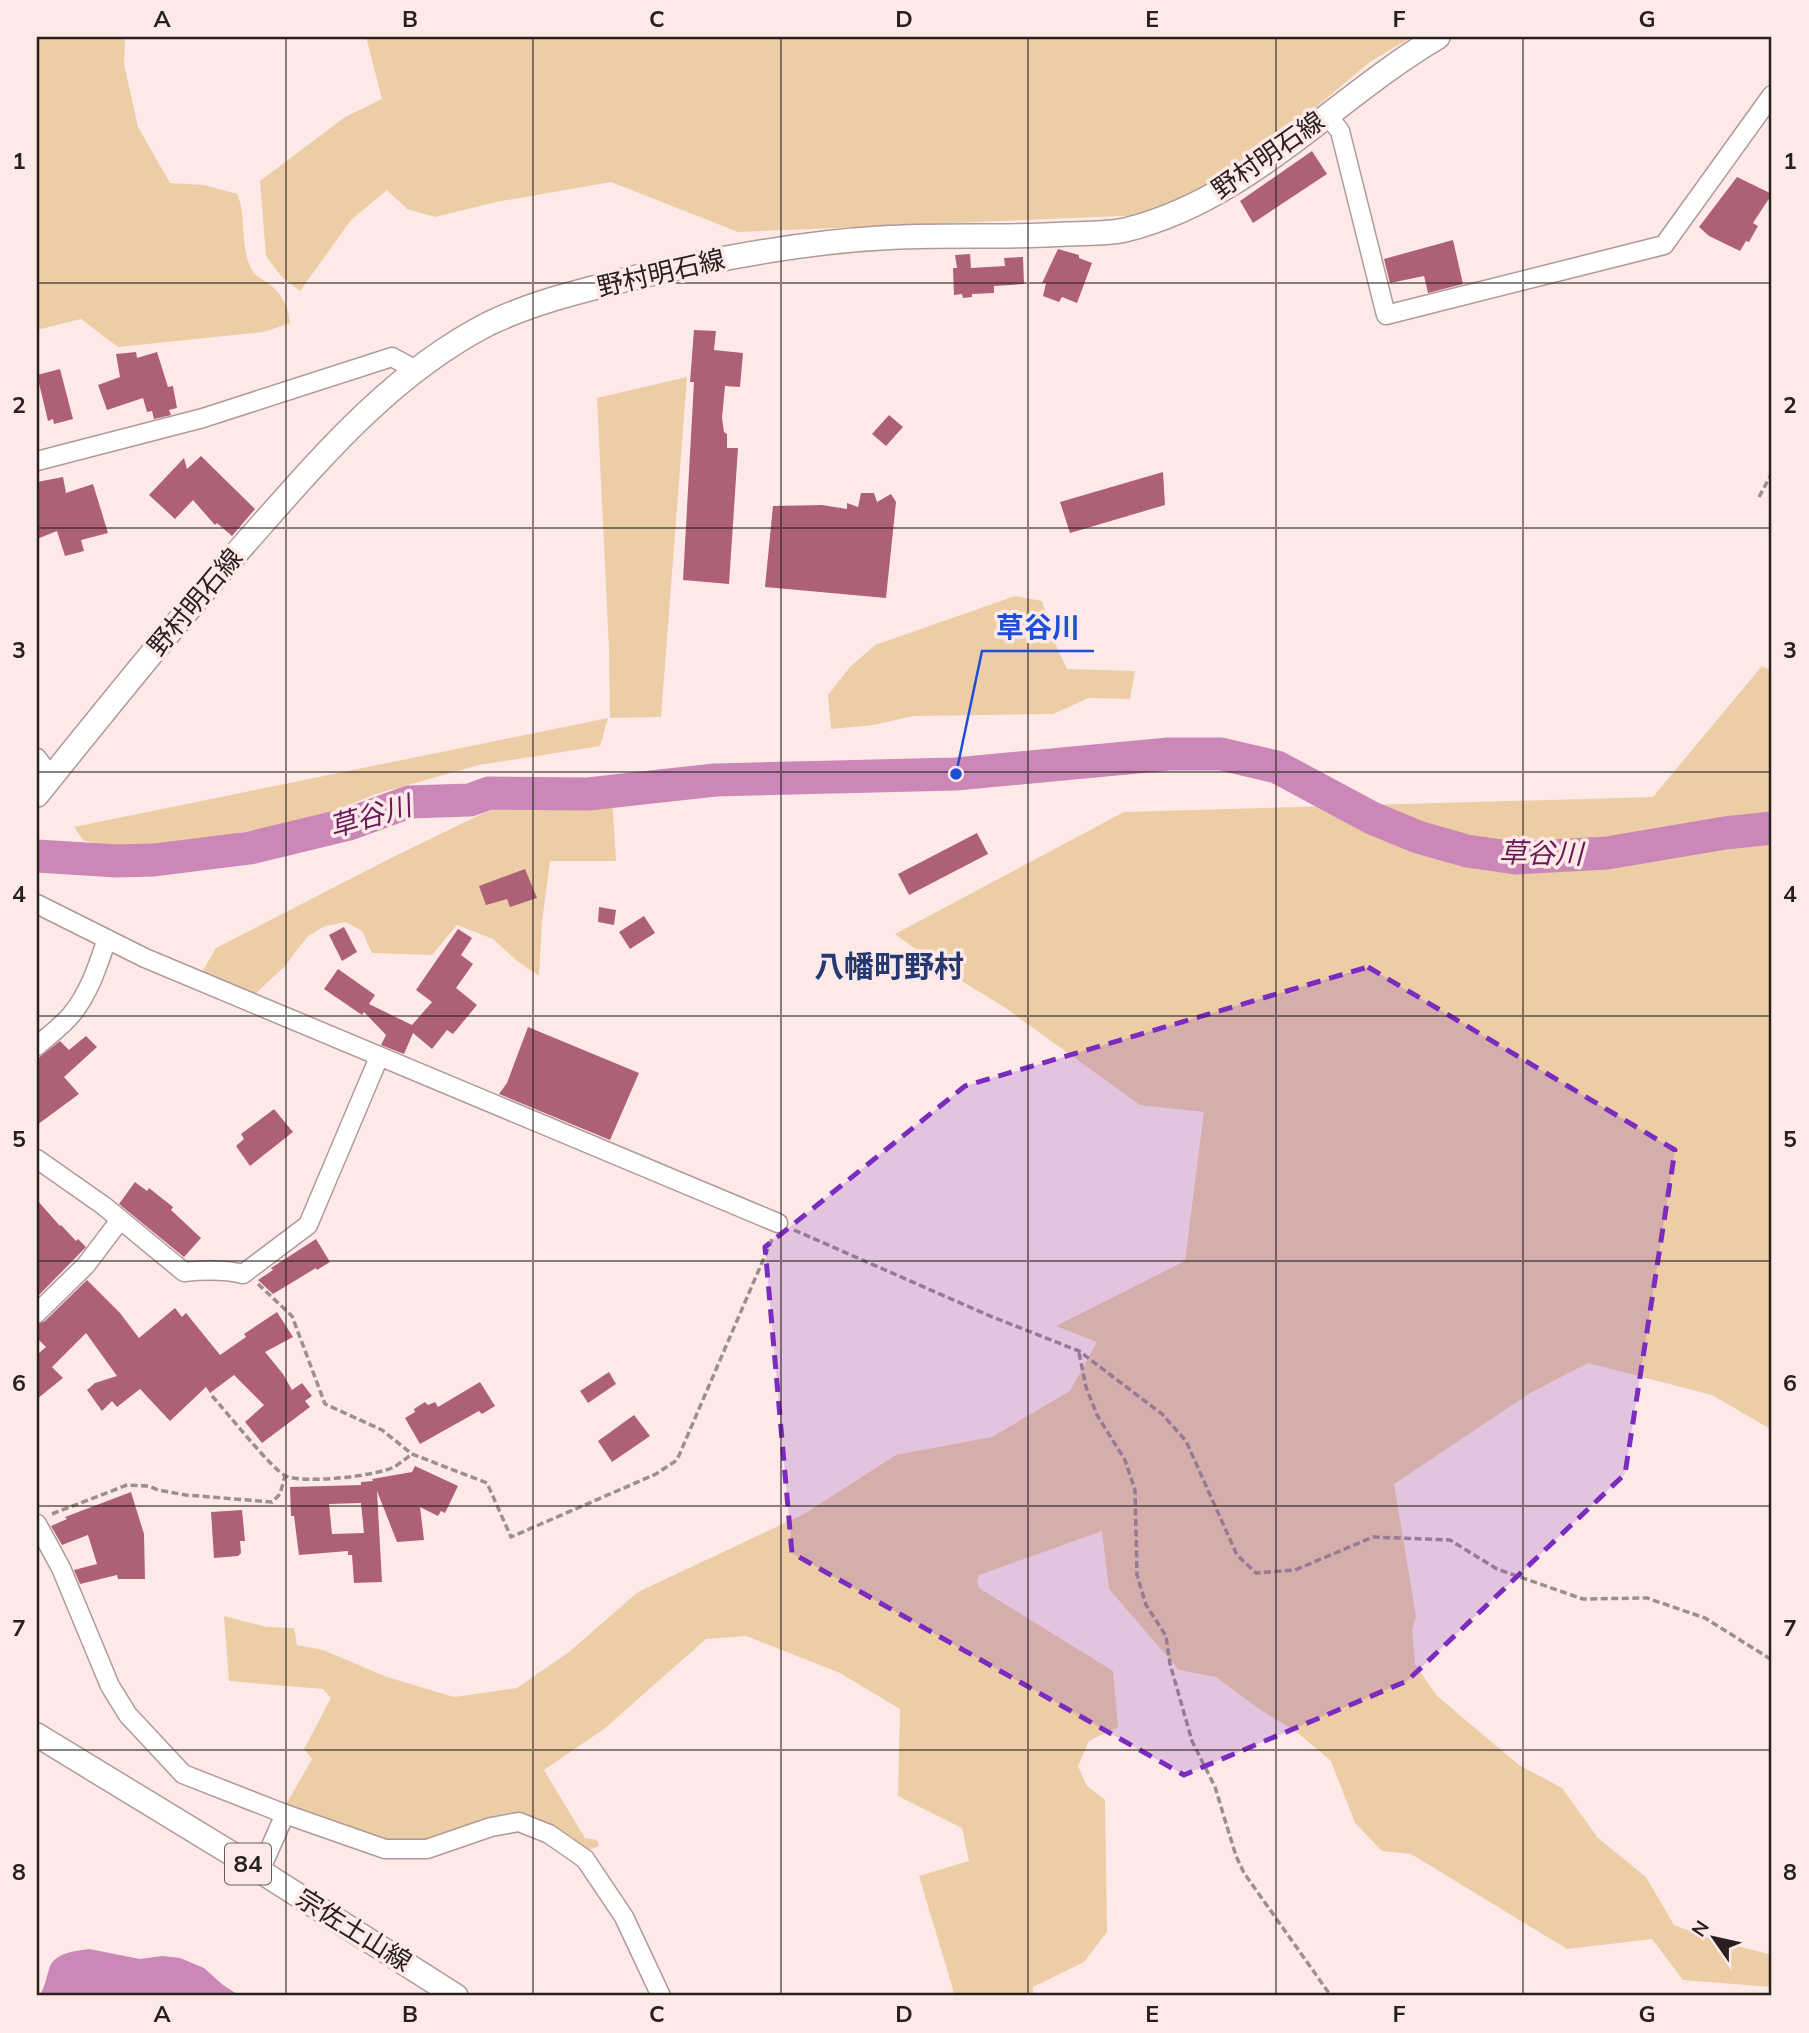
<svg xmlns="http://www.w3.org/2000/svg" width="1809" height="2033" font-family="Mulish,'Noto Sans JP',sans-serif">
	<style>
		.green { fill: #eccda5 }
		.water { fill: #cb87b7 }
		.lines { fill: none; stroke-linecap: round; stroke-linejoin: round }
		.river { stroke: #cb87b7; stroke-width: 33 }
		.building { fill: #ae6077; fill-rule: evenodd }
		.minor-casing { stroke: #b09a98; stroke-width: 21 }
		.major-casing { stroke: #b09a98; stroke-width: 26 }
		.path { stroke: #9d8f8e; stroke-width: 3.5; stroke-dasharray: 7 3.5; stroke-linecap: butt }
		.minor { stroke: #fff; stroke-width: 18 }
		.major { stroke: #fff; stroke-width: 23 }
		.marked { fill: #7b2cbf; fill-opacity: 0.2; stroke: #7b2cbf; stroke-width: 5; stroke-dasharray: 14 9; stroke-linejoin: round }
		.grid { fill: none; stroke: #28201f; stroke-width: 2; stroke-opacity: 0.55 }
		.labels { text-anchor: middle; stroke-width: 7; stroke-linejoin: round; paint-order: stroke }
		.shield { fill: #fdeae8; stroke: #685d5b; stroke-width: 2 }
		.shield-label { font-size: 24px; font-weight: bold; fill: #28201f }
		.street-label { font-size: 26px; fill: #28201f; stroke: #fdeae8 }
		.water-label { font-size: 28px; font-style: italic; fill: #691857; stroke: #fdeae8 }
		.quarter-label { font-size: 30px; font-weight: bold; fill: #243971; stroke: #fdeae8 }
		.leader { fill: none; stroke: #1d4ed8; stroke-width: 2.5 }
		.callout-dot { fill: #1d4ed8; stroke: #fdeae8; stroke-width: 2.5 }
		.callout-label { font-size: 28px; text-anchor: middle; font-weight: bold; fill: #1d4ed8; stroke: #fdeae8; stroke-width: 7; stroke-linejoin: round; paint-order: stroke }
		.neatline { fill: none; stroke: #28201f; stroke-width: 2.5 }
		.grid-label { font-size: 23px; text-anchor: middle; font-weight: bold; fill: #28201f }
	</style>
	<rect width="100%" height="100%" fill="#fdeae8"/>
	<g class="green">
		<path d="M37,37h88l-1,27 14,63 32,56 34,2 33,9c11,24 1,56 17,79 3,3 9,7 13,9 15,12 21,23 23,41l-26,9 -146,15 -37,-28 -44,11z"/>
		<path d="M366,37h1046l-41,24 -88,74 -67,48 -72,32 -406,17 -127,-50 -115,20 -61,15 -28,-8 -20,-19 -36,30 -51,71 -19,-15 -15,-20 -6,-75 85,-64 37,-18z"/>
		<path d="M687,377l-26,340 -51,1 -1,-68 -12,-252z"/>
		<path d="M1015,596l27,5 13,42 12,26 68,2 -5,28 -41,-1 -36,16 -140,2 -39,9 -43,4 -3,-34 22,-28 25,-22z"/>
		<path d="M1762,666l10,5v759l-60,-35 -124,-32 -58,30 -136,91 22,133 -4,13 3,34 22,32 82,69 43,23 36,50 48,39 28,48 37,14 61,16v32l-89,-7 -31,-41 -85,10 -156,-95 -29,-3 -27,-28 -24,-62 -33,-28 -40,-25 -42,-31 -37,-7 -70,-81 -7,-58 -123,44 -2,6 2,7 134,83 5,56 -29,14 -11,25 9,20 18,14 2,132 -23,30 -51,25v5l6,4h-84l-36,-120 50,-15 -7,-33 -64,-32 2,-87 -60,-36 -94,-37 -40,3 -102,90 -60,41 41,68 12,2 2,6 -15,6 -61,-35 -81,22 -50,6 -108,-37 28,-49 -8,-10 27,-51 -8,-9 -94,-8 -5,-65 42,11 28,1 3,17 26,5 64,27 67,20 63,-9 52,-36 69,-60 168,-79 90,-58 96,-18 78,-46 27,-49 -41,-16 129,-65 19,-149 -64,-7 -136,-98 -57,-35 -52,-38 229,-122 529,-15z"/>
		<path d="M608,718l-8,28 -121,19 -103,29 -61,25 -191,35 -41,-14 -9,-13z"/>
		<path d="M612,795l4,66h-66l-8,61 -3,54 -22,-15 -24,-22 -36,-14 -25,30 -60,-2 -10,-22 -16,-9 -21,4 -17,10 -24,31 -31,29 -52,-22 15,-26 177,-91 97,-47z"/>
	</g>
	<path class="water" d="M89,1949l51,10 22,-3 18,2 24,10 19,17 17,11h-201c6,-9 7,-17 10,-27 4,-16 26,-18 40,-20z"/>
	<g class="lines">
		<path class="river" d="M37,856l80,5 37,-1 96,-12 99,-24 60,-22 61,-2 19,-7 99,1 127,-14 241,-6 213,-20h52l56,13 95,51 46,19 49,14 49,7 91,-5 118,-20 47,-5"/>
	</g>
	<g class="building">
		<path d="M1312,151l15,23 -74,49 -13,-22z"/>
		<path d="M1737,177l35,17 -19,29 5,3 -9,16 -3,-1 -6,10 -31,-15 -10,-9z"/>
		<path d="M1453,240l10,44 -35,9 -4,-17 -34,7 -6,-24z"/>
		<path d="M1058,249l21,6v3l13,5 -15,40 -15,-6 -3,5 -16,-6 3,-13h-4z"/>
		<path d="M970,254l1,14 34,-2 -1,-8 19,-1 1,27 -30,2v7l-22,1v3l-9,1 -1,-4 -8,1 -1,-27h4l-2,-13z"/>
		<path d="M694,330l22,1 -2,19 29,3 -3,34 -15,-1 -3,32 2,14 3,2v14h11l-9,136 -46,-4 11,-198h-4z"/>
		<path d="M136,352l1,6 20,-6 11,35 5,-1 4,22 -8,2 2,5 -17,4 -2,-8 -5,1 -4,-14 -36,12 -9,-25 22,-8 -4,-23z"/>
		<path d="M60,369l13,50 -19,5 -1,-5 -5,2 -11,-46z"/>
		<path d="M889,415l14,12 -17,19 -14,-12z"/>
		<path d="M201,456l54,53 -23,27 -15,-13 -2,2 -22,-25 -18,19 -26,-24 35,-37 3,11z"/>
		<path d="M1163,472l2,33 -95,28 -10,-31z"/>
		<path d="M63,477l3,16 27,-9 15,49 -27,7 3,11 -19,5 -8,-25 -20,8v-57z"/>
		<path d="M861,493h13l3,9 14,-8 5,8 -10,96 -121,-11 8,-81 49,-1 25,4v-6l11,4z"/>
		<path d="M977,833l11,21 -79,41 -11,-21z"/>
		<path d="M525,869l12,29 -27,9 -3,-8 -21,6 -7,-19z"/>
		<path d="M599,907l17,3 -2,15 -16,-3z"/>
		<path d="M644,916l11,17 -25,16 -11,-17z"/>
		<path d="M344,927l13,25 -15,9 -13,-26z"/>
		<path d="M458,929l14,9 -11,17 12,9 -17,24 21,17 -24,29 -6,-4 -15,19 -19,-16 -9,21 -23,-9 5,-10 -22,-23 -2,3 -38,-26 14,-20 37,26 -6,9 43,21 20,-23 -16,-12z"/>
		<path d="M528,1027l111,46 -29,67 -111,-46 8,-11z"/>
		<path d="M86,1036l11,11 -33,30 15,17 -42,31v-66l23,-18 9,9z"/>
		<path d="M274,1109l19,23 -43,34 -14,-20 8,-7 -3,-5z"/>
		<path d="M135,1182l12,9 2,-3 24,19 -2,3 30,28 -17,19 -65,-53z"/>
		<path d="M37,1200l23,26 1,-1 15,16 2,-2 8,8 -49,50z"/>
		<path d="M316,1239l14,23 -13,8 -1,-2 -43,26 -15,-14 15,-10 -2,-2z"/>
		<path d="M87,1280l33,33 19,25 36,-30 7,9 4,-4 34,42 26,-18 -2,-3 33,-22 16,25 -28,15 18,22 9,16 10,-7 10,13 -7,5 5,6 -48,36 -17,-21 19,-17 -30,-30 -24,18 -4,-6 -36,34 -30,-32 -23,18 -5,-6 -10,10 -15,-21 8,-7 22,-7 -31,-43 -34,34 11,11 -26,21v-49l2,3 7,-6 -9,-9v-14l8,-3z"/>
		<path d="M609,1372l7,12 -28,19 -8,-12z"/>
		<path d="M480,1382l15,24 -13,8 -3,-3 -59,33 -15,-26 10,-6 -1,-3 11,-7 3,3 7,-3 3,5z"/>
		<path d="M634,1415l16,21 -38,26 -14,-21z"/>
		<path d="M415,1466l43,20 -13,27 -4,-2 -3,5 -18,-9 4,33 -27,2 -20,-51 5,91 -28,1 -2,-28h-4v-4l-49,4 -5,-39h-3l-1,-29 71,-2v-3l12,-1 -1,-2 40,-7zM361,1503l3,30 -32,1 -3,-30z"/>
		<path d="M131,1492l13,42 1,45h-27l-1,-4 -37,9 -6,-14 23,-6 -9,-29 -26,10 -11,-19 16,-7 -2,-2z"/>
		<path d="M242,1510l3,31h-5l1,12 -3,3 -24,2 -3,-46z"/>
	</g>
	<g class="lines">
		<g class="minor-casing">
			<g id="minor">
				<path d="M1327,115l13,16 46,184 278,-70 108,-150"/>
				<path d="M37,461l166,-43 189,-61 22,12"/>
				<path d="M37,758l14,19"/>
				<path d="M37,904l108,54 633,265"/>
				<path d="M37,1046c11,-10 24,-19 34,-31 18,-21 27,-50 36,-76"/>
				<path d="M37,1159l67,47 80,66c20,-2 39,-3 59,2l65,-49 71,-168"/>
				<path d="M37,1313l49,-48 34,-45"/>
				<path d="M37,1524l24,44 49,118 18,29 55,59 102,40 100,35h42l64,-22 28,-5 30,12 36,25 39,58 37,79"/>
				<path d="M260,1871l25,-57"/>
			</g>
		</g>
		<g class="major-casing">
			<g id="major">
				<path d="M37,795c74,-92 148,-184 226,-272 67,-76 134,-152 225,-199 43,-21 90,-32 136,-44 84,-20 171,-37 257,-42 62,-4 124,0 186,-4 19,-1 40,0 58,-4 123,-30 208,-131 313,-193"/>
				<path d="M37,1735l223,136 196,125"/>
			</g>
		</g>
		<g class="path">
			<path d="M1759,497l13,-24"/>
			<path d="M794,1230l196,86 89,35 83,63 24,27 51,114 19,18 39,-3 78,-33 77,3 47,29 86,30 64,-1 58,20 67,42"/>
			<path d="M258,1284l34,32 33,88 57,26 30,24 75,29 24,54 145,-63 21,-14 96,-223"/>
			<path d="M1079,1353l7,34 11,28 28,45 10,30 2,85 9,30 20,31 4,28 22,77 23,46 21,69 8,17 87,123"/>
			<path d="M212,1396c14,15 61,75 74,80 19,8 90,0 108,-9 7,-4 12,-9 18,-13"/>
			<path d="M52,1514l75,-29 22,1 9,4 28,5 86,7 8,-8 5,-18"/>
		</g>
		<use href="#minor" class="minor"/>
		<use href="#major" class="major"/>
	</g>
	<path class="marked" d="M1368,967l307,183 -50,324 -218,207 -223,94 -392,-222 -27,-306 200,-161z"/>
	<path class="grid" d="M286,37v1959M533,37v1959M781,37v1959M1028,37v1959M1276,37v1959M1523,37v1959M37,283h1735M37,528h1735M37,772h1735M37,1016h1735M37,1261h1735M37,1506h1735M37,1750h1735"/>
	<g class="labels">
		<rect class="shield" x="225" y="1843.5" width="46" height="41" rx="5"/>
		<g class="shield-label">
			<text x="248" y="1872">84</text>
		</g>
		<g class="street-label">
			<text transform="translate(1268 155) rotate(-35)" y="9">野村明石線</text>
			<text transform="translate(661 273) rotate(-13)" y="9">野村明石線</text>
			<text transform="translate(195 602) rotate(-50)" y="9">野村明石線</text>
			<text transform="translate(354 1930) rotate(32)" y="9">宗佐土山線</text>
		</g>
		<g class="water-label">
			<text transform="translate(370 816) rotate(-16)" y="10">草谷川</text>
			<text transform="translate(1541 853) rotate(1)" y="10">草谷川</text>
		</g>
		<g class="quarter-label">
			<text x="889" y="977">八幡町野村</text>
		</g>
	</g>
	<path class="leader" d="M956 774L982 651H1094"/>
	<circle class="callout-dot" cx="956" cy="774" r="7"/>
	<g class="callout-label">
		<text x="1038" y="637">草谷川</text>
	</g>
	<rect width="1809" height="2033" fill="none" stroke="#fdeae8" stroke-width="77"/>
	<g transform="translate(1714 1938) rotate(304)" stroke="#fdeae8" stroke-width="5" paint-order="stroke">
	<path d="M0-5L12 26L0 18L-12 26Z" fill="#28201f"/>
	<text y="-10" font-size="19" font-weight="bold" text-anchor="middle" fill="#28201f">N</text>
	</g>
	<rect x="38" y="38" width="1732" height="1956" class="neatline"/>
	<g class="grid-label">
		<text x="162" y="27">A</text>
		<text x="410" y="27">B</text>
		<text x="657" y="27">C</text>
		<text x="904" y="27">D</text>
		<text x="1152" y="27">E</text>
		<text x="1399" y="27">F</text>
		<text x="1647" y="27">G</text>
		<text x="19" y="169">1</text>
		<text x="1790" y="169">1</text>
		<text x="19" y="413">2</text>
		<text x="1790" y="413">2</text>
		<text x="19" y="658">3</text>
		<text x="1790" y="658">3</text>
		<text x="19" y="902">4</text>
		<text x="1790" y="902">4</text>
		<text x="19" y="1147">5</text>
		<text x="1790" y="1147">5</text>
		<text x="19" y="1391">6</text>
		<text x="1790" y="1391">6</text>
		<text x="19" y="1636">7</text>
		<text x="1790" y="1636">7</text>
		<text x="19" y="1880">8</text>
		<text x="1790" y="1880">8</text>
		<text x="162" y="2022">A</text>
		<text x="410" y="2022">B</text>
		<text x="657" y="2022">C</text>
		<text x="904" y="2022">D</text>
		<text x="1152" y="2022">E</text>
		<text x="1399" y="2022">F</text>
		<text x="1647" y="2022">G</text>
	</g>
</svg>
